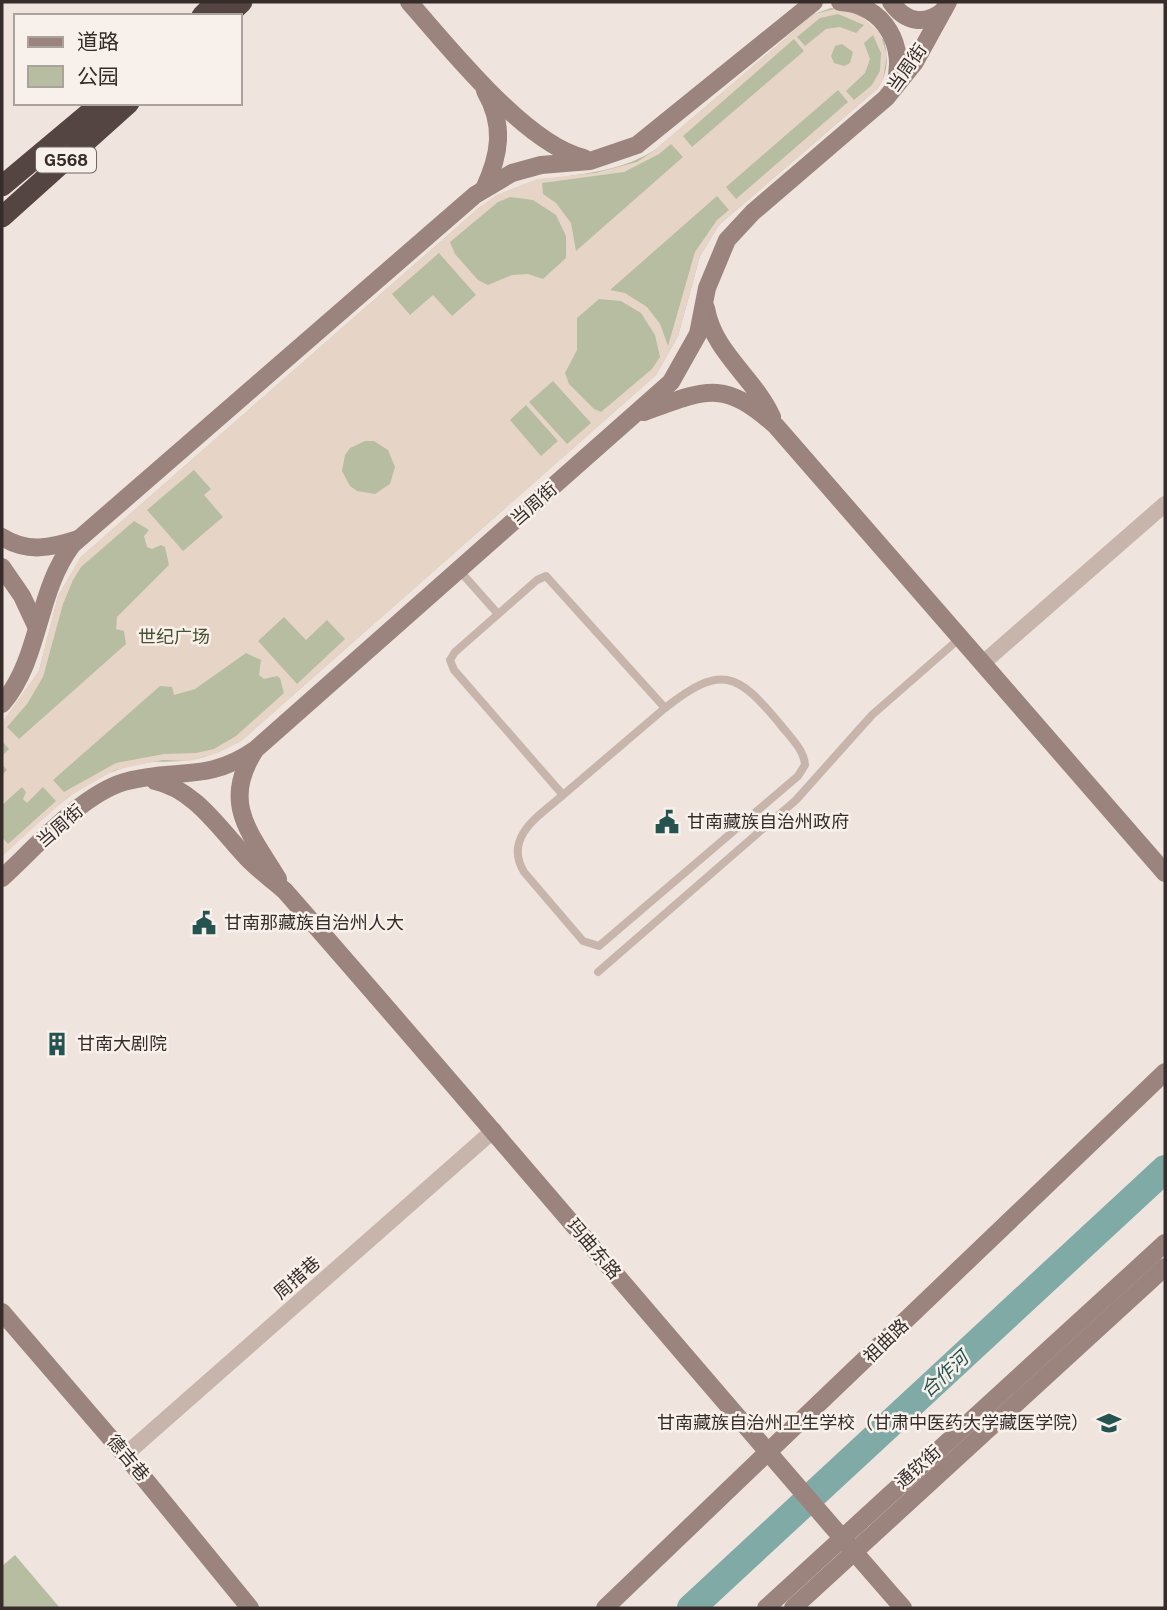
<svg xmlns="http://www.w3.org/2000/svg" width="1167" height="1610" font-family="'Public Sans','Noto Sans SC',sans-serif">
	<style>
		.green { fill: #b7bda0 }
		.plaza { fill: #e6d5c7; fill-rule: evenodd }
		.lines { fill: none; stroke-linecap: round; stroke-linejoin: round }
		.river { stroke: #80aaa6; stroke-width: 28 }
		.lane { stroke: #c7b5ac; stroke-width: 8 }
		.street { stroke: #c7b5ac; stroke-width: 16 }
		.secondary { stroke: #9a847d; stroke-width: 18 }
		.highway { stroke: #554542; stroke-width: 21 }
		.labels { text-anchor: middle; stroke-width: 5; stroke-linejoin: round; paint-order: stroke }
		.shield { fill: #f8f0ea; stroke: #706764; stroke-width: 2 }
		.shield-label { font-size: 16px; font-weight: bold; fill: #362c2a }
		.street-label { font-size: 18px; fill: #362c2a; stroke: #f8f0ea }
		.park-label { font-size: 18px; fill: #495130; stroke: #f8f0ea }
		.poi-label { font-size: 18px; fill: #362c2a; stroke: #f8f0ea; text-anchor: start }
		.water-label { font-size: 19px; font-style: italic; fill: #245350; stroke: #f8f0ea }
	</style>
	<rect width="100%" height="100%" fill="#f0e5de"/>
	<g class="green">
		<path d="M831,8l15,2 38,30c5,18 4,34 -7,49l-158,136 -19,31 -22,80 -22,39 -415,366c-16,8 -32,16 -50,19 -17,3 -35,0 -53,4 -56,11 -96,56 -136,92v-133l37,-52 19,-75 23,-39 399,-350c60,-43 115,-20 175,-57l159,-136z"/>
		<path d="M15,1555l45,53h-58v-42z"/>
	</g>
	<path class="plaza" d="M839,8l21,7 20,18 7,22 -4,24 -6,10 -158,136 -19,31 -22,80 -22,39 -415,366 -23,12 -29,8 -26,-1 -48,10 -47,27 -66,59v-19l6,7 48,-43 -13,-14 -16,16 -4,-4 3,-7 -4,-5 -20,18v-30l5,-5 -5,-6v-8l7,-7 -7,-8v-18l37,-52 19,-75 23,-39 399,-350 16,-12 41,-16 58,-6 42,-11 18,-12 159,-136zM838,14l26,11 -8,8 -16,-6 -14,2 -21,17 -8,-9 23,-19zM873,35l8,18 -1,18 -8,14 -18,15 -8,-9 19,-18 5,-14 -6,-16zM794,39l10,12 -112,96 -9,-11zM842,44l11,8 -3,11 -6,3 -10,-3 -3,-7 4,-10zM838,90l10,12 -112,97 -10,-12zM671,144l12,13 -107,94 -5,-28 -15,-20 -13,-9 -1,-11 82,-11 35,-18zM717,196l12,14 -12,10 -22,32 -27,94 -8,-22 -13,-17 -22,-14 -15,-3zM510,197l23,3 23,15 10,21v22l-23,21 -15,-5 -16,1 -24,10 -10,-5 -23,-26 -5,-12 48,-40zM439,253l37,42 -24,21 -19,-21 -23,20 -18,-21zM599,299l22,2 20,12 14,22 5,22 -8,12 -51,43 -7,-3 -25,-25 -4,-11 12,-23v-32zM553,381l38,42 -24,21 -38,-42zM526,405l32,36 -17,15 -31,-36zM365,441h9l14,9 7,17 -5,17 -15,10 -18,-3 -7,-5 -8,-15 3,-16 5,-7zM194,470l17,19 -7,6 19,22 -40,34 -36,-41zM134,521l15,9 -5,6 3,11 5,2 9,-4 4,2 4,18 -52,52 -1,12 8,2 2,13 -107,95 -12,-12 20,-23 16,-27 20,-73 10,-24 8,-13zM284,617l22,23 21,-20 18,19 -48,45 -39,-43zM246,653l15,7 -2,15 5,4 13,-3 3,2 4,15 -48,43 -22,13 -18,4 -32,1 -48,9 -52,29 -11,-12 107,-94 12,1 2,8 21,-6z"/>
	<g class="lines">
		<path class="river" d="M691,1608l474,-439"/>
		<g class="lane">
			<path d="M459,570l39,44"/>
			<path d="M546,576l119,132 -102,87 -109,-125 -4,-10 5,-8 82,-72z"/>
			<path d="M563,795c-24,21 -60,42 -39,77l59,69 16,5 199,-170 7,-11c-1,-16 -16,-29 -25,-41 -43,-52 -59,-60 -115,-16"/>
			<path d="M598,972l198,-172 76,-85 88,-77"/>
		</g>
		<g class="street">
			<path d="M983,663l182,-159"/>
			<path d="M125,1455l369,-325"/>
		</g>
		<g class="secondary">
			<path d="M409,2c40,45 117,143 175,156"/>
			<path d="M840,2c44,2 68,45 54,85"/>
			<path d="M891,2c14,20 33,24 52,9"/>
			<path d="M484,189c16,-34 21,-64 1,-98"/>
			<path d="M706,308c7,44 48,69 66,109"/>
			<path d="M644,412c63,-23 79,-33 132,14l389,447"/>
			<path d="M2,537c25,16 49,11 76,2"/>
			<path d="M2,567l20,29 14,30"/>
			<path d="M2,704c39,-46 34,-111 70,-159l403,-350 37,-22 29,-8 49,-4 47,-16 177,-143"/>
			<path d="M254,752c-33,52 -3,82 24,127"/>
			<path d="M155,781c42,9 67,52 96,81 10,10 23,19 34,29 208,237 411,480 618,717"/>
			<path d="M2,878c33,-30 79,-83 122,-96 51,-15 82,2 132,-33l415,-367 27,-48 9,-46 20,-48 26,-28 133,-114 29,-36 33,-60"/>
			<path d="M2,1312l123,143 125,153"/>
			<path d="M605,1608l560,-536"/>
			<path d="M766,1608l399,-365"/>
			<path d="M793,1608l372,-341"/>
		</g>
		<g class="highway">
			<path d="M202,16l14,-14"/>
			<path d="M227,16l15,-14"/>
			<path d="M2,186l99,-83"/>
			<path d="M2,217l127,-114"/>
		</g>
	</g>
	<defs>
		<g id="civic-bare" transform="scale(1.89)"><path d="M-.6-6.5H3V-4.5H.6V-3L4-1V1h2V6H-6V1h2V-1L-.6-3ZM-1.2 2.5V6h2.4V2.5Z" fill="#245350" stroke="#f8f0ea" stroke-width="2.5" paint-order="stroke"/></g>
		<g id="building-bare" transform="scale(1.89)"><path d="M-4-6H4V6H1V3H-1V6H-4ZM-2.5-4.3h1.7v1.8h-1.7ZM.8-4.3h1.7v1.8H.8ZM-2.5-1h1.7V.8h-1.7ZM.8-1h1.7V.8H.8Z" fill="#245350" stroke="#f8f0ea" stroke-width="2.5" paint-order="stroke"/></g>
		<g id="school-bare" transform="scale(1.89)"><path d="M0-5L7-2L0 1L-7-2ZM-4 1L0 2.5L4 1V4Q0 6-4 4Z" fill="#245350" stroke="#f8f0ea" stroke-width="2.5" paint-order="stroke"/></g>
	</defs>
	<g fill-rule="evenodd">
		<use href="#civic-bare" x="667" y="822"/>
		<use href="#civic-bare" x="204" y="923"/>
		<use href="#building-bare" x="57" y="1044"/>
		<use href="#school-bare" x="1109" y="1423"/>
	</g>
	<g class="labels">
		<rect class="shield" x="36" y="147.5" width="60" height="25" rx="5"/>
		<g class="shield-label">
			<text x="66" y="166">G568</text>
		</g>
		<g class="street-label">
			<text transform="translate(907 68) rotate(-55)" y="6">当周街</text>
			<text transform="translate(534 504) rotate(-41)" y="6">当周街</text>
			<text transform="translate(60 826) rotate(-41)" y="6">当周街</text>
			<text transform="translate(594 1249) rotate(50)" y="6">玛曲东路</text>
			<text transform="translate(297 1278) rotate(-41)" y="6">周措巷</text>
			<text transform="translate(886 1341) rotate(-44)" y="6">祖曲路</text>
			<text transform="translate(128 1458) rotate(50)" y="6">德吉巷</text>
			<text transform="translate(918 1467) rotate(-42)" y="6">通钦街</text>
		</g>
		<g class="park-label">
			<text x="174" y="643">世纪广场</text>
		</g>
		<g class="poi-label">
			<text x="687" y="828">甘南藏族自治州政府</text>
			<text x="224" y="929">甘南那藏族自治州人大</text>
			<text x="77" y="1050">甘南大剧院</text>
			<text x="1089" y="1429" text-anchor="end">甘南藏族自治州卫生学校（甘肃中医药大学藏医学院）</text>
		</g>
		<g class="water-label">
			<text transform="translate(944 1374) rotate(-43)" y="7">合作河</text>
		</g>
	</g>
	<rect width="1167" height="1610" fill="none" stroke="#362c2a" stroke-width="7"/>
	<rect x="14" y="14" width="228" height="91" fill="#f8f0ea" stroke="#aaa29d" stroke-width="2"/>
	<rect x="28" y="37" width="35" height="10" fill="#9a847d" stroke="#aaa29d" stroke-width="2"/>
	<text x="77" y="49" font-size="21" fill="#362c2a">道路</text>
	<rect x="28" y="66" width="35" height="21" fill="#b7bda0" stroke="#aaa29d" stroke-width="2"/>
	<text x="77" y="84" font-size="21" fill="#362c2a">公园</text>
</svg>
